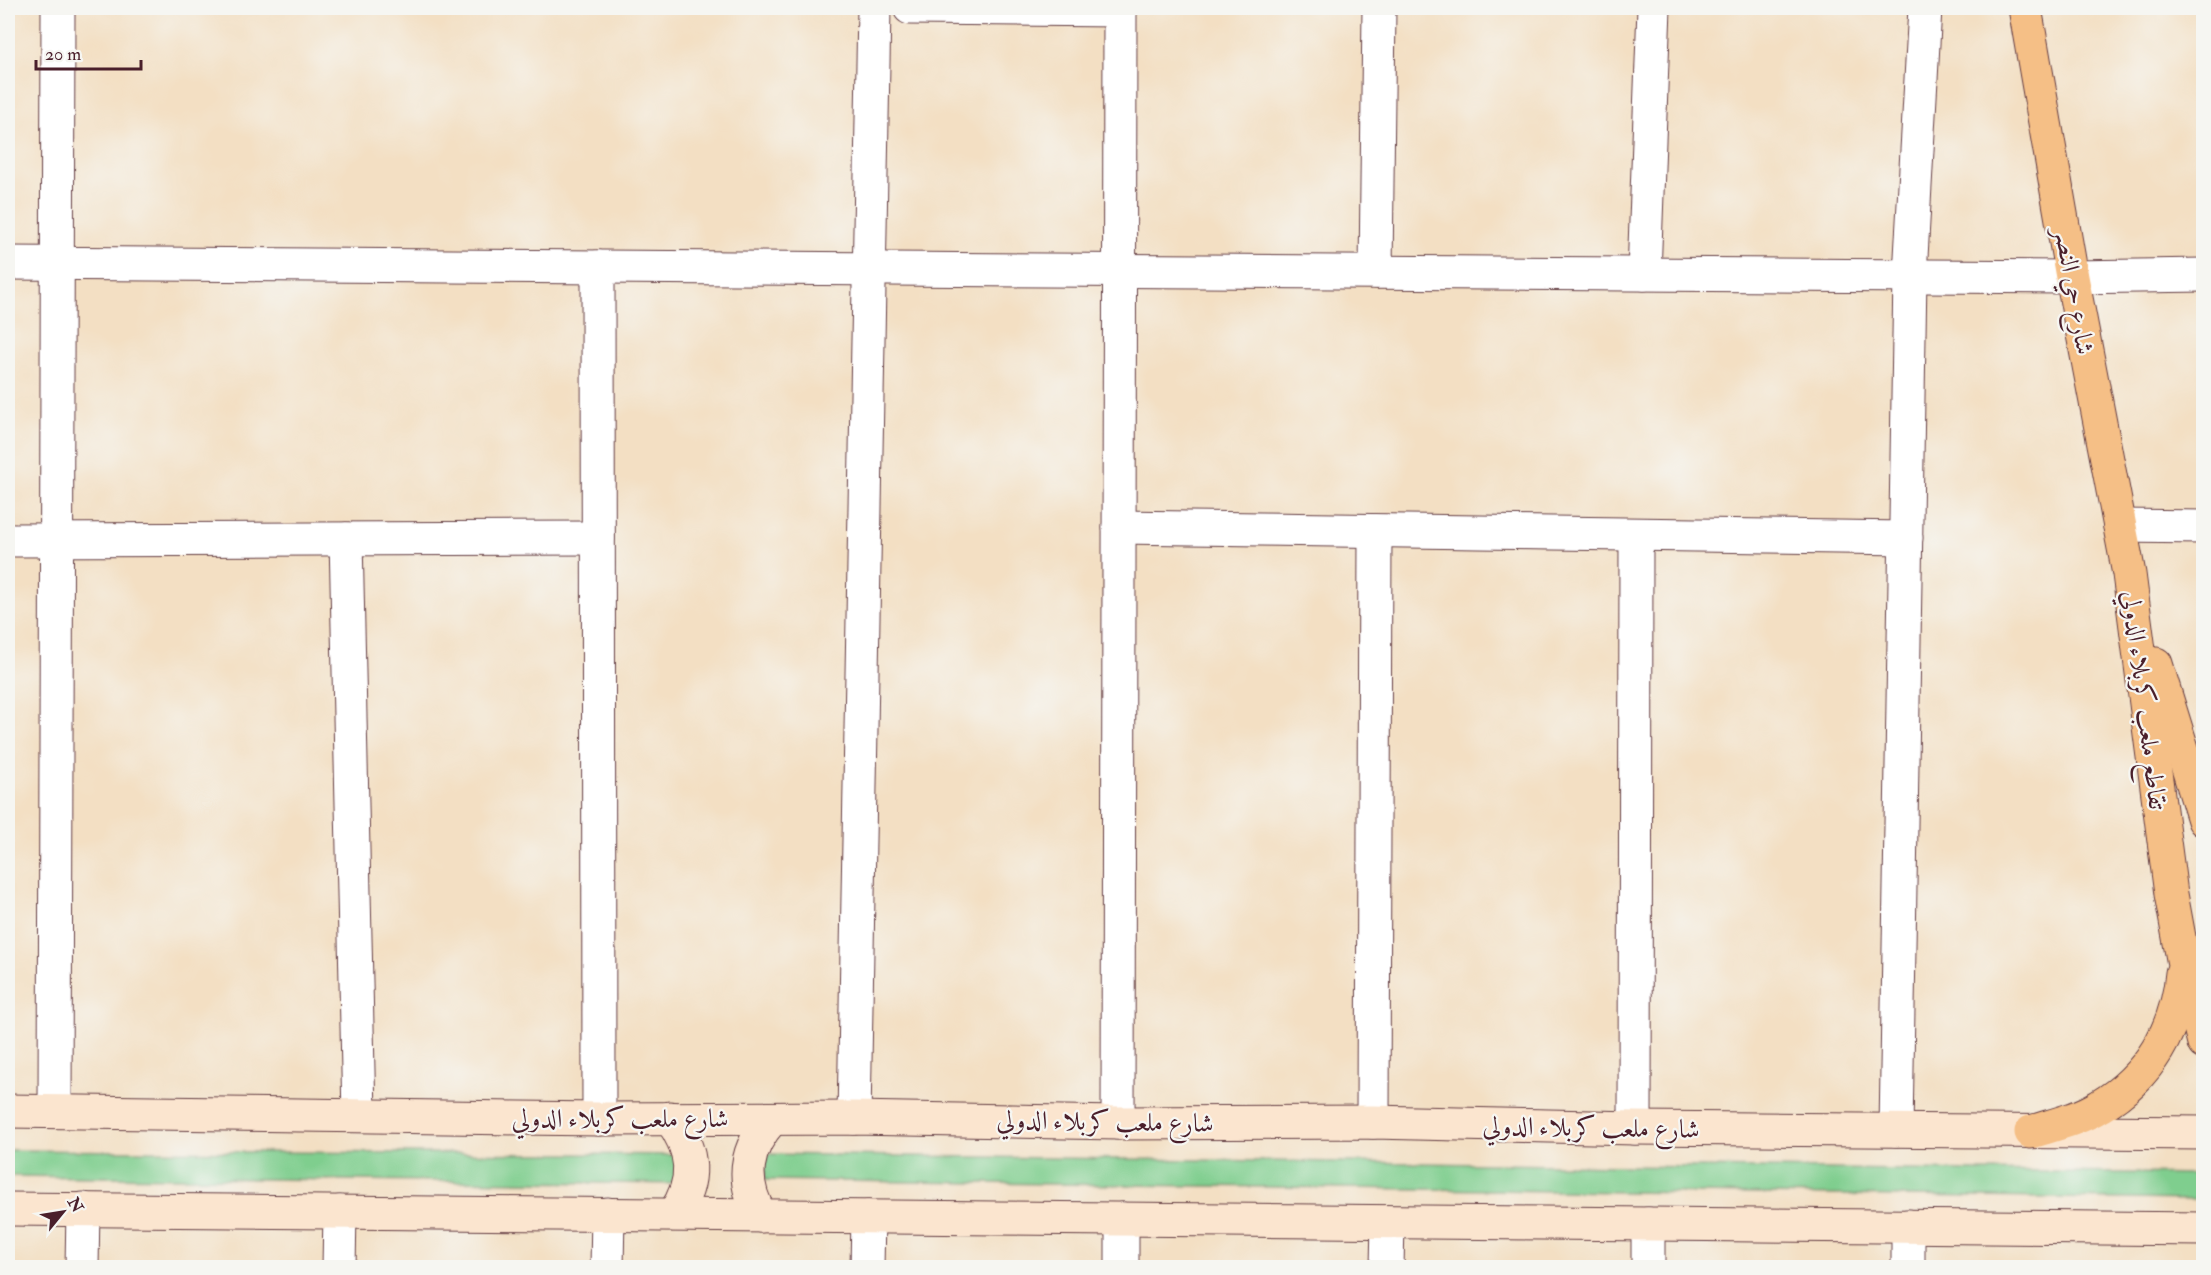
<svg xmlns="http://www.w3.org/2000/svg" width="2211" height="1275" font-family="'IM FELL Double Pica',Amiri,serif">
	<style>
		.green { fill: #7fce8e; stroke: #64765c; stroke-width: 1.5 }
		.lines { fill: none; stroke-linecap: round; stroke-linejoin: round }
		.minor-casing { stroke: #633c42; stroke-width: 35 }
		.tertiary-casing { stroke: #633c42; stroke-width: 35 }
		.secondary-casing { stroke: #633c42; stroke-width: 35 }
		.primary-casing { stroke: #633c42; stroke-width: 35 }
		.minor { stroke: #fff; stroke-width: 33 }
		.tertiary { stroke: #fff; stroke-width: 33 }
		.secondary { stroke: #fbe5cf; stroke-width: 33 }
		.primary { stroke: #f5bf86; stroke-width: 33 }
		.labels { text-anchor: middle; stroke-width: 4.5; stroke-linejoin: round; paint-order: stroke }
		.street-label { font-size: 26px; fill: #4a1f2b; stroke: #f6f6f2 }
	</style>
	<rect width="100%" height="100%" fill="#f6f6f2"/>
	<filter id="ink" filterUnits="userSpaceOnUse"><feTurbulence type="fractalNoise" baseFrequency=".0167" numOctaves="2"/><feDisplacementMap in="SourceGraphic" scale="12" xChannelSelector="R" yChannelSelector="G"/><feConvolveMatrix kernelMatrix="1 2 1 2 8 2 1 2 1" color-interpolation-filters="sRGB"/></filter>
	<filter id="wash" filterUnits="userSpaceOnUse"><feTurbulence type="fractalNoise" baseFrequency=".008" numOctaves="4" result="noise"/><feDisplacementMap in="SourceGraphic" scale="24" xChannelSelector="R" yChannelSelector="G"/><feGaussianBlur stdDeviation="1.35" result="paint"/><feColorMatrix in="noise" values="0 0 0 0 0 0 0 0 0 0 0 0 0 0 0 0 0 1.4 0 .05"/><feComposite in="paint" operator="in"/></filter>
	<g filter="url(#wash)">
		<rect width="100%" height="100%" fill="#f3dfc3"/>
		<g class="green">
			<path d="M8,1150l684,5 -2,29 -682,-8z"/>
			<path d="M766,1154l1432,20 1,26 -1434,-20z"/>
		</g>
	</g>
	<g filter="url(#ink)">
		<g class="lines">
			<g class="minor-casing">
				<g id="minor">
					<path d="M910,8l210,2"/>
					<path d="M8,263l2064,14 132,-2"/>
					<path d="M598,267l1,852"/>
					<path d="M1376,272l3,-264"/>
					<path d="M1644,274l10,-266"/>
					<path d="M2120,526l84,1"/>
					<path d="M1119,527l787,11"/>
					<path d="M346,539l13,576"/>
					<path d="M8,540l590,-2"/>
					<path d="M854,1118l20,-1110"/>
					<path d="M1373,1122l2,-591"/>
					<path d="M1118,1123l2,-1115"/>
					<path d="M1635,1128l1,-593"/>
					<path d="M1896,1130l14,-855 15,-267"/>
					<path d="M1122,1219v49"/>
					<path d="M82,1268l1,-59"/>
					<path d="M339,1268l1,-56"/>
					<path d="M607,1268l1,-54"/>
					<path d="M867,1268l1,-51"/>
					<path d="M1387,1268l1,-46"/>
					<path d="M1648,1268v-44"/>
					<path d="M1908,1268v-42"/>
				</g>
			</g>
			<g class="tertiary-casing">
				<path id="tertiary" d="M55,1111l3,-1103"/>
			</g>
			<g class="secondary-casing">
				<g id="secondary">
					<path d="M8,1111l591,8 255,-1 264,5 255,-1 262,6 569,5"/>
					<path d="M670,1118c24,32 27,63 4,96"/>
					<path d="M8,1209l2196,20"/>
					<path d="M761,1216c-21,-36 -16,-67 11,-97"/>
				</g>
			</g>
			<g class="primary-casing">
				<g id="primary">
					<path d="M2025,8l47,269 57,297 42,320 12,65 21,84"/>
					<path d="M2156,664l48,156"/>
					<path d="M2031,1132c22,-7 49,-13 69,-26 49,-29 77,-77 82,-133"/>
				</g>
			</g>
			<use href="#minor" class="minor"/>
			<use href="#tertiary" class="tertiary"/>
			<use href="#secondary" class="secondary"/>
			<use href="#primary" class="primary"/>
		</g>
	</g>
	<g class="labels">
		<g class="street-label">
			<text transform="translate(2075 291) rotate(80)" y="9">شارع حي النصر</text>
			<text transform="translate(2145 700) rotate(83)" y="9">تقاطع ملعب كربلاء الدولي</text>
			<text x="620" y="1127">شارع ملعب كربلاء الدولي</text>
			<text transform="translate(1105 1121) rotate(1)" y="9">شارع ملعب كربلاء الدولي</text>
			<text transform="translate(1591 1127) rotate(1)" y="9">شارع ملعب كربلاء الدولي</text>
		</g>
	</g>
	<rect width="2211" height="1275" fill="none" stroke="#f6f6f2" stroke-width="30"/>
	<g transform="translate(63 1212) rotate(60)" stroke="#f6f6f2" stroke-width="4.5" paint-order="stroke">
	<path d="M0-4.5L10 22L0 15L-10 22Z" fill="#4a1f2b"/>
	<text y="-9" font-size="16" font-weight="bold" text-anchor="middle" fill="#4a1f2b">N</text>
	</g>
	<path d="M36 60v9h105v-9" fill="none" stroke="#4a1f2b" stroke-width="3"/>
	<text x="45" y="60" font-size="18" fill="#4a1f2b" stroke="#f6f6f2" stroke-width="4.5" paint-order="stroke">20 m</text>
</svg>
